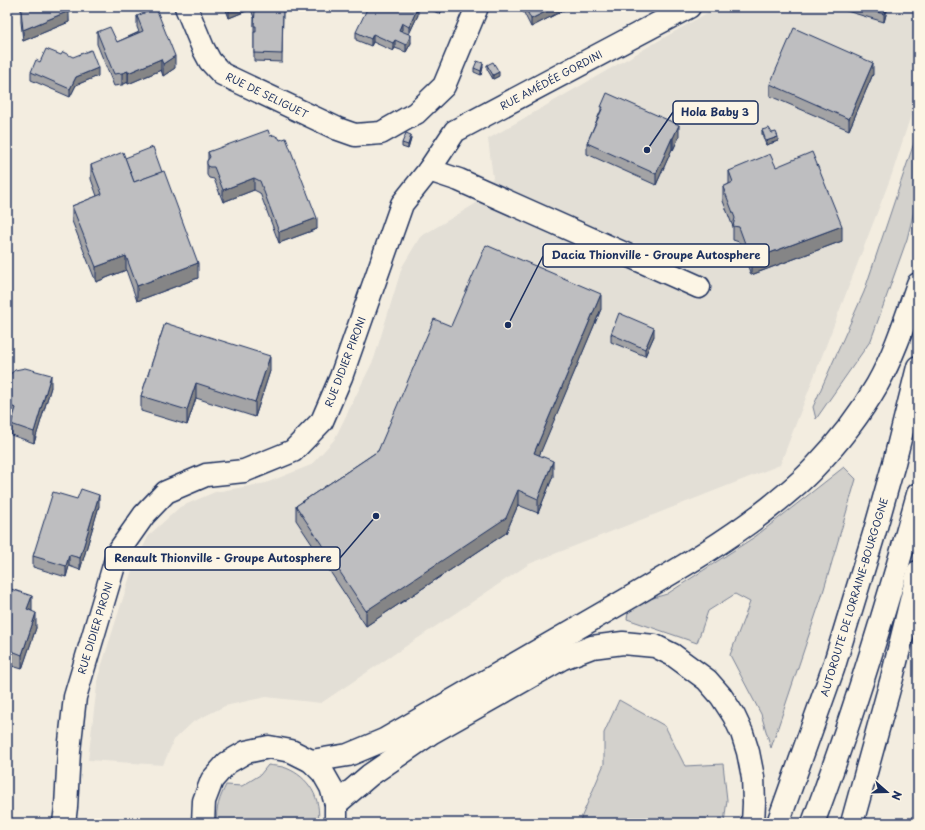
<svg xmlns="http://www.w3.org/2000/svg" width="925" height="830" font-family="'Playpen Sans',sans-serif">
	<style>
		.built { fill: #e3dfd6 }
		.green { fill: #d3d1cc; stroke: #778095 }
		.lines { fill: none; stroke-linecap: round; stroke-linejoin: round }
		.street-casing { stroke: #1b2f5e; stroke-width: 25 }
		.primary-casing { stroke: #1b2f5e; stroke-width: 25 }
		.highway-casing { stroke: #1b2f5e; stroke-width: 25 }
		.street { stroke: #fcf5e5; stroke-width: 22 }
		.primary { stroke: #fcf5e5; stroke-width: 22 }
		.highway { stroke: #fcf5e5; stroke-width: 22 }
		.wall { fill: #a3a3a5; stroke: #1b2f5e }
		.shaded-wall { fill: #858586; stroke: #1b2f5e }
		.building { fill: #bebec0; stroke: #1b2f5e }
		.labels { text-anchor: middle; stroke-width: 3.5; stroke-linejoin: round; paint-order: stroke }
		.street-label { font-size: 10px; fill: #1b2f5e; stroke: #fcf5e5 }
		.leader { fill: none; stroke: #1b2f5e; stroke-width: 1.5 }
		.callout-dot { fill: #1b2f5e; stroke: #fcf5e5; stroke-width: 1.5 }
		.callout { fill: #fcf5e5; stroke: #1b2f5e; stroke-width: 1.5 }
		.callout-label { font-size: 11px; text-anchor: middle; font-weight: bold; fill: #1b2f5e }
	</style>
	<rect width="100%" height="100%" fill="#f3ede0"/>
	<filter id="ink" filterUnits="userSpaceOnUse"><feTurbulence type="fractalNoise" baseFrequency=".025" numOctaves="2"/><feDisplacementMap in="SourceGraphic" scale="8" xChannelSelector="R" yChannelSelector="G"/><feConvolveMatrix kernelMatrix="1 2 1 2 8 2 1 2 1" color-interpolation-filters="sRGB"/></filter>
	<g filter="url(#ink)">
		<path class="built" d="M713,7h205v86l-26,81 -112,291 -251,99 -208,139 -55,-6 -41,9 -32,16 -19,18 -11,25 -75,-5 10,-83 34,-107 17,-35 31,-28 35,-15 51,-9 45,-18 23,-25 40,-81 28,-92 18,-30 55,-33 18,-26 -5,-39 219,-126z"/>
		<g class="green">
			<path d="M918,131v64l-11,44 -36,101 -55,79 -3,-12 51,-115z"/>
			<path d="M844,467l12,12 -34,117 -51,152 -10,-34 -31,-59 20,-53 -15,-8 -27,17 -11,32 -70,-24 2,-14 38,-11 89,-58z"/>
			<path d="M619,700l46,26 20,40 38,-2 4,36 -3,23h-145l25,-59v-31z"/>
			<path d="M268,765c6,1 13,1 18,3 23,9 36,31 32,55h-101c-2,-14 3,-26 9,-38l16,1 18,-11z"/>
		</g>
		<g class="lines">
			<g class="street-casing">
				<g id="street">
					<path d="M186,7l17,41 7,13 12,13 116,55 17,6 26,-2 35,-20 28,-27 33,-79"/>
					<path d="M429,170l30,10 240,107"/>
					<path d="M64,823l2,-16 3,-56 6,-54 43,-145 26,-37 22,-23 40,-17 38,-4 49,-20 29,-30 19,-44 61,-173 27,-34 26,-39 234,-124"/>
				</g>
			</g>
			<g class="primary-casing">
				<path id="primary" d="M203,823l1,-22 8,-21 15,-17 19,-11 23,-5 22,4 20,10 12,12 8,14 5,17v19"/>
			</g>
			<g class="highway-casing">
				<g id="highway">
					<path d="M311,761l37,-6 36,-15c78,-45 155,-90 233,-135 53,-31 105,-60 153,-98 15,-12 30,-24 43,-38 23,-24 48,-56 64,-84 18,-32 29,-67 41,-101"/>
					<path d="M336,804l34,-29 61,-42 132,-75 29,-11 31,-4 32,3 18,9 34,25 14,16 13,20 8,17 6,19 5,25 1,26 -1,20"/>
					<path d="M778,823l55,-154 41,-135 20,-71 24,-96"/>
					<path d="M813,823c41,-108 74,-218 105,-329"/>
					<path d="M852,823l40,-145 26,-106"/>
				</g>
			</g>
			<use href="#street" class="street"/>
			<use href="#primary" class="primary"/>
			<use href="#highway" class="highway"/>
		</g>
		<g class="wall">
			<path d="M24,7h44l1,15 -46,19 -2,-19v-12l4,-1z"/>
			<path d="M225,7h58l-1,55 -28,-1v-43l-3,-9 -22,9z"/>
			<path d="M425,7h18l-3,7z"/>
			<path d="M521,7h43v3l-33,17z"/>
			<path d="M833,7h55l-4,15z"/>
			<path d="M418,15l-9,19 2,9 -5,9 -11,-4 -2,3 -20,-9 -2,4 -15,-6v-8z"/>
			<path d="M137,16l38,52 -12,8 -2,-6 -33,14v-2l-6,3 -8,1 -17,-42v-12l20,10 22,-10 -2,-5z"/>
			<path d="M40,62l58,14 -22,9 -6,12 -39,-17v-8z"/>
			<path d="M487,65l12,11 -6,3 -6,-10z"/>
			<path d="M483,67l-2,8 -7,-3v-4z"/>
			<path d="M873,74l-24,56 -79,-34v-12z"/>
			<path d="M601,107l78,30 -6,13 -1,-1 -16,36 -69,-31v-11l14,-33z"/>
			<path d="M762,130l10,3 6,8 -12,4 -4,-11z"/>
			<path d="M270,136l47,93 -38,14 -19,-50 -6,-3 -31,12 -9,-23 -5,-1 -2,-3v-14l1,-2v-7z"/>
			<path d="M411,139l-3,10 -6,-2v-4z"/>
			<path d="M125,158l73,120 -61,23 -11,-31 -30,12 -24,-61v-15l25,-10 -6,-17v-14z"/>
			<path d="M776,167l66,74 -91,34 -12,-33 -6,-2v-13l-10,-26v-14l6,-3v-13z"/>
			<path d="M601,309l-62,146 14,21 -15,37 -20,-8 -12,28 -140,93 -70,-106v-14l82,-55 73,-125z"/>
			<path d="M165,323l105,48 -15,46 -59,-19 -9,27 -46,-14v-15z"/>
			<path d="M611,334l43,2 -9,20 -34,-14z"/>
			<path d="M7,378l44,9 -17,56 -23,-8v-11l2,-6 -6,-2z"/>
			<path d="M99,506l-19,64 -11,-4 -3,11 -33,-10v-11z"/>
			<path d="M7,592l25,19 4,17 -14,41 -10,-3 -4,13h-1z"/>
		</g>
		<g class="shaded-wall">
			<path d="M236,7h15v2l-22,9v-8z"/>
			<path d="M418,7v8l-9,19v-7z"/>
			<path d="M440,7h3l-3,7z"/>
			<path d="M555,7h9v3l-33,17v-8z"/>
			<path d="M886,7h2l-4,15v-8z"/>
			<path d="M69,11v11l-46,19v-11z"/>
			<path d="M402,23v8l-3,-1z"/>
			<path d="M373,34v8l-2,4v-7z"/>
			<path d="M411,35v8l-5,9v-7z"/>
			<path d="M395,40v8l-2,3v-8z"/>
			<path d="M175,56v12l-12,8v-12z"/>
			<path d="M161,59v11l-33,14v-11z"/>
			<path d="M483,63v4l-2,8v-4z"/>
			<path d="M873,63v11l-24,56v-11z"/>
			<path d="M98,68v8l-22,9 -6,12v-8l6,-12z"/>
			<path d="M128,71v11l-6,3v-12z"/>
			<path d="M499,72v4l-6,3v-4z"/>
			<path d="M679,125v12l-6,13v-12z"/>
			<path d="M411,135v4l-3,10v-4z"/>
			<path d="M778,137v4l-12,4v-4z"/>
			<path d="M672,138v11l-16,36v-11z"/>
			<path d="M254,178v12l-31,12v-12z"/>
			<path d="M317,218v11l-38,14v-11z"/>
			<path d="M842,226v15l-91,34v-15z"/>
			<path d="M126,256v14l-30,12v-15z"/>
			<path d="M198,263v15l-61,23v-15z"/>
			<path d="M601,294v15l-67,159v-15z"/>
			<path d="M654,328v8l-9,20v-7z"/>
			<path d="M270,356v15l-15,46v-15z"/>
			<path d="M51,375v12l-17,56v-11z"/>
			<path d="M196,383v15l-9,27v-15z"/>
			<path d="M553,461v15l-15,37v-14z"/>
			<path d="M518,490v15l-12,28 -140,93v-15z"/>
			<path d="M99,495v11l-19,64v-12z"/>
			<path d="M69,555v11l-3,11v-11z"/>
			<path d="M32,596v15l-5,-2z"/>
			<path d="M36,613v15l-14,41v-14z"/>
			<path d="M12,651v15l-4,13v-14z"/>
		</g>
		<g class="building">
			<path d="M28,7h40l1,4 -46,19 -2,-20z"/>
			<path d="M228,7h8l-7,3z"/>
			<path d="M253,7h30l-1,47 -28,-1v-21h2v-6h-2l1,-15z"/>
			<path d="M368,7h50l-9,20 -7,-4 -3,7 12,5 -5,10 -11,-5 -2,3 -20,-9 -2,5 -15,-7z"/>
			<path d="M525,7h30l-24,12z"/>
			<path d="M859,7h27l-2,7z"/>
			<path d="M156,8l19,48 -12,8 -2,-5 -33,14v-2l-6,2 -8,1 -17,-42 13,-5 7,15 26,-11 -6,-15z"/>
			<path d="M794,28l79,35 -24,56 -79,-35z"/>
			<path d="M46,49l15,6 2,-3 10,5 18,-7 7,18 -22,9 -6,12 -39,-17 5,-12 4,2z"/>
			<path d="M477,61l6,2 -2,8 -7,-3z"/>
			<path d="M493,62l6,10 -6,3 -6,-10z"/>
			<path d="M607,93l72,32 -6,13h-1l-16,36 -69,-31 16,-36h-2z"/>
			<path d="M769,128l3,5 4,-1 2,5 -12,4 -4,-11z"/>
			<path d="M268,130l2,6 4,-1 5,3 1,2 6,-2 31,80 -38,14 -19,-51 -6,-3 -31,12 -9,-23h-5l-2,-3v-3l3,-4 -2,-5z"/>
			<path d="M406,133l5,2 -3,10 -6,-2z"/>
			<path d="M153,147l9,25 -28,10 -9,-24z"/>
			<path d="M123,152l11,30 30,-11 34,92 -61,23 -11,-30 -30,11 -24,-61 30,-12 -11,-29z"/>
			<path d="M812,152l30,74 -91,34 -12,-33 -6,-1 2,-8 -12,-31 10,-5 -4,-11 41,-17 6,13z"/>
			<path d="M486,245l115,49 -67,159 19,8 -15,38 -20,-9 -12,28 -140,93 -70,-105 82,-55 56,-132 17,7z"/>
			<path d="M619,313l35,15 -9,21 -34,-15z"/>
			<path d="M165,323l105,33 -15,46 -59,-19 -9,27 -46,-14z"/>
			<path d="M25,368l26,7 -17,57 -23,-8 5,-16 -9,-3v-27l2,-3 6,-5z"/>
			<path d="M81,489l18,6 -19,63 -11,-3 -3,11 -33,-10 20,-64 24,7z"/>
			<path d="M8,588l24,8 -5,13 9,4 -14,42 -10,-4 -4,14h-1v-73z"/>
		</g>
	</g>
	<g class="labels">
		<g class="street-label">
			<text transform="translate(551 80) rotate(-28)" y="4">RUE AMÉDÉE GORDINI</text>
			<text transform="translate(267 95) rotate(26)" y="4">RUE DE SELIGUET</text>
			<text transform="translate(345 362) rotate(-69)" y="4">RUE DIDIER PIRONI</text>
			<text transform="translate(854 597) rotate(-73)" y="4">AUTOROUTE DE LORRAINE-BOURGOGNE</text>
			<text transform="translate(95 628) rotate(-73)" y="4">RUE DIDIER PIRONI</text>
		</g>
	</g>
	<path class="leader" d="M647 150L673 112M508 325L543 256M376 516L340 558"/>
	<g class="callout-dot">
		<circle cx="647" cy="150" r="4"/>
		<circle cx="508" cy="325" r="4"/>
		<circle cx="376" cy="516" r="4"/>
	</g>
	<g class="callout">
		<rect x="673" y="101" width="85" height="23" rx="4"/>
		<rect x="543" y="244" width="226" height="23" rx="4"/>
		<rect x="105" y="547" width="235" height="23" rx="4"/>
	</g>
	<g class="callout-label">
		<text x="715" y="116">Hola Baby 3</text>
		<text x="656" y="259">Dacia Thionville - Groupe Autosphere</text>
		<text x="223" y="562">Renault Thionville - Groupe Autosphere</text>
	</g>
	<rect width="925" height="830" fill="none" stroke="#fcf5e5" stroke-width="24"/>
	<rect x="12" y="12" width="901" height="806" fill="none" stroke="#1b2f5e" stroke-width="1.5" filter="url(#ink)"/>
	<g transform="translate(887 792) rotate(110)" stroke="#fcf5e5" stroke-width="3" paint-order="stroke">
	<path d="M0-3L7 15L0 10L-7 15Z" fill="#1b2f5e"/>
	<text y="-6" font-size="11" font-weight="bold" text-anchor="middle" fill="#1b2f5e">N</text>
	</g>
</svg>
